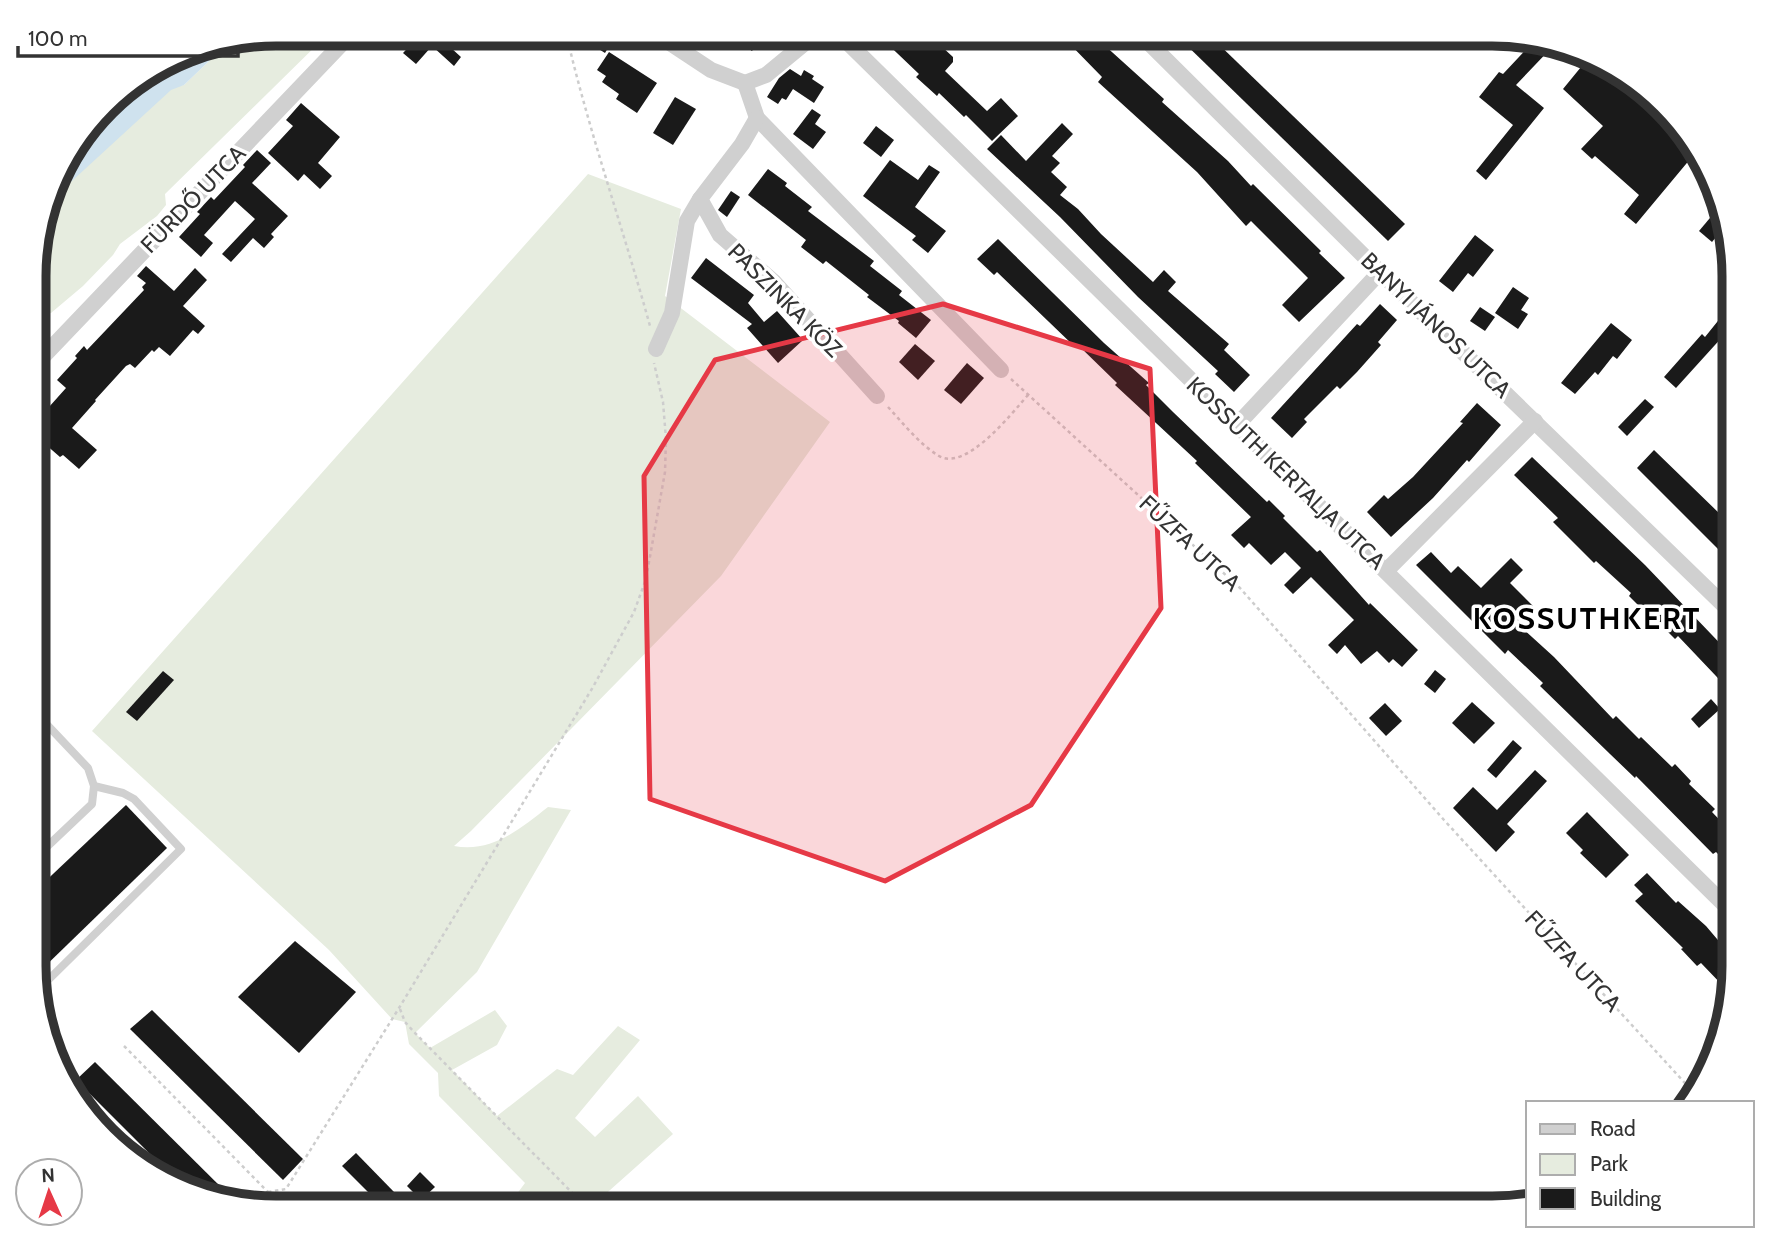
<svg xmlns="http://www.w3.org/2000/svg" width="1768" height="1241" font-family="Cabin,sans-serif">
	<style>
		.green { fill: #e6ecdf }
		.water { fill: #cfe2ee }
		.building { fill: #1a1a1a }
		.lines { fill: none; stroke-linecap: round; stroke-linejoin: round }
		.path { stroke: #cdcdcd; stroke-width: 2.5; stroke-dasharray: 3.5 3.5; stroke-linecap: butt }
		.lane { stroke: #d0d0d0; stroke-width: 8 }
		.street { stroke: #d0d0d0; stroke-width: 16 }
		.marked { fill: #e63946; fill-opacity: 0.2; stroke: #e63946; stroke-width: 5; stroke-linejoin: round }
		.labels { text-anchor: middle; stroke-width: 7; stroke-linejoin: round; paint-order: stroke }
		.street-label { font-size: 23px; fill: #333; stroke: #fff }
		.district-label { font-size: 30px; font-weight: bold; letter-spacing: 2px; fill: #000; stroke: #fff }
		.rim { fill: none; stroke: #333; stroke-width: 9 }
	</style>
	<rect width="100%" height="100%" fill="#fff"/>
	<g class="green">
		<path d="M276,33h53l-164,161 1,11 -9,11 -37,28 -7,11 -30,31 -32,27 -10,2 -6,6v-77l23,-76 57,-74 69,-9 45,-43z"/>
		<path d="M588,174l93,35 -16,87 165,126 -109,154 -250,255 -17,15c38,7 66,-17 94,-39l23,3 -94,162 -62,61 15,15 65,-38 12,16 -10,19 -45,25 45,46 60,-47 16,6 45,-49 22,14 -65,78 20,19 43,-41 35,38 -82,73h-84l18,-24 -86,-87 -1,-23 -29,-29 -4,-22 -13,-3 -63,-69 -237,-219z"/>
	</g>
	<path class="water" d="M229,42l-45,43 -13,5 -123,113 10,-35 57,-74 68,-42z"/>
	<g class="building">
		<path d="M418,33h26l-4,5 21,19 -7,9 -22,-20 -16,18 -13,-11 17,-18z"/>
		<path d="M591,33h7l14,8 -7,12 -19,-12z"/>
		<path d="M726,33h38l-12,18z"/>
		<path d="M876,33l52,1 25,23v5l-8,9 42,40 14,-13 17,18 -26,25 -26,-26 -2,2 -25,-24 -2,3 -21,-19 3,-3z"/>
		<path d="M1060,34h32l72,65 -2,3 66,59 23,25 2,-2 68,67 -2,2 26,25 -46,44 -17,-17 26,-27 -57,-57 -5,5 -49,-54 -99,-90 4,-5z"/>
		<path d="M1175,34h33l197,190 -17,17z"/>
		<path d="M1536,39l20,4 -40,42 28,23 -58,72 -10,-9 37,-46 -34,-28 20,-25 4,2z"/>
		<path d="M609,52l48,31 -20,30 -21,-14 3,-5 -17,-12 4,-6 -9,-6z"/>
		<path d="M1590,56l50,27 56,69 -60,72 -12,-10 15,-19 -44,-39 -3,3 -11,-10 22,-23 -40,-37z"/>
		<path d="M790,69l11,7 3,-6 10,6 -2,3 12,8 -10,16 -21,-14 -7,11 -4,-2 -4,6 -11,-7 12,-19z"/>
		<path d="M675,97l21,12 -23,36 -20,-12z"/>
		<path d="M301,103l39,34 -22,26 14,13 -12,13 -16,-15 -6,7 -30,-28 25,-27 -7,-6z"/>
		<path d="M812,109l9,6 -6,9 11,8 -13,17 -20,-15z"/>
		<path d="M1062,123l11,11 -21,22 8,7 -9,9 16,15 -7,8 18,14 23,25 52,48 11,-12 12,12 -8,9 61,53 -5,6 26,25 -16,17 -19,-18 3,-3 -80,-74 -78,-80 -73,-68 14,-14 25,26z"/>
		<path d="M876,126l18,14 -13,17 -18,-14z"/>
		<path d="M257,150l14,13 -19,20 36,33 -17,18 3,3 -10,11 -11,-10 -22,24 -9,-8 33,-35 -20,-18 -31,34 9,8 -12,14 -22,-20 21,-23 -3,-2 14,-15 3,3 31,-33 -2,-2z"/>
		<path d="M890,160l28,20 11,-15 11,7 -25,35 31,24 -18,22 -16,-13 4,-4 -53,-40z"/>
		<path d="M768,169l19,14 -2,3 27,21 -4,4 66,50 -4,5 32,25 -3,4 32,25 -15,18 -18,-15 1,-2 -32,-24 2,-2 -43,-34 -3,3 -22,-17 5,-7 -58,-45z"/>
		<path d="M731,191l9,6 -13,20 -9,-7z"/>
		<path d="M1720,206l5,20 -13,16 -13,-11z"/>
		<path d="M1475,235l19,15 -21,27 -5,-4 -15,19 -14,-11z"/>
		<path d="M998,239l106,104 45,40 -3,2 27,27 94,90 2,-2 16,16 -2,2 34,34 3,-2 49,55 1,-2 48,47 -16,17 -9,-8 -4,4 -12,-12 -16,13 -16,-19 -8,9 -9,-9 26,-25 -43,-43 -18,17 -9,-9 17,-17 -16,-16 -14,13 -22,-22 -5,5 -13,-13 20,-18 -56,-54 2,-2 -82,-76 2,-2 -39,-38 -3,2 -78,-75 -3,3 -17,-16z"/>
		<path d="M706,258l48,37 -6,8 16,19 13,-11 26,29 -25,23 -31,-35 5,-4 -61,-46z"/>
		<path d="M146,266l28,25 21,-23 12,12 -24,26 22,20 -7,8 -5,-4 -23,26 -11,-9 -5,5 -2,-2 -17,18 -5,-4 -4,2 -31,34 1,1 -24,27 25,22 -18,19 -16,-14 -3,2 -23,-20 3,-3 -5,-4v-23l6,-7 8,7 17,-19 -9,-8 20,-22 -2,-2 9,-10 3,4 57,-60 -2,-3 4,-4 -9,-7z"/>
		<path d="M1513,287l16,11 -8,12 7,4 -10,15 -23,-16z"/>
		<path d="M1734,301v23l-58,64 -12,-11 38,-43 3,3z"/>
		<path d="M1380,304l17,16 -19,22 3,3 -24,27 -17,17 -3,-3 -33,33 3,3 -15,16 -21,-20 86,-94 3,2z"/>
		<path d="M1480,307l15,10 -10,14 -15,-10z"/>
		<path d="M1611,323l21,17 -15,19 -4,-3 -15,19 -3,-3 -20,22 -14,-11z"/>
		<path d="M915,344l20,17 -17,19 -19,-18z"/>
		<path d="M967,363l17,15 -23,26 -17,-14z"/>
		<path d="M1645,399l9,8 -27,29 -9,-9z"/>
		<path d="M1477,403l24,22 -32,37 -2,-2 -34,38 -42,39 -24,-25 17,-17 4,4 25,-22 50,-54 -3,-1z"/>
		<path d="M1654,450l67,65 2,-3 11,12v41l-97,-97z"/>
		<path d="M1532,457l113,108 89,93v37l-56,-59 -3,3 -24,-24 -1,2 -21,-21 2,-3 -35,-32 -2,2 -41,-41 5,-4 -44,-43z"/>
		<path d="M1431,552l20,21 7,-7 23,22 30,-30 12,12 -13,13 28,28 -17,16 33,30 59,62 3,-3 23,23 2,-2 31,30 3,-3 16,17 -2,3 26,25 -3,3 22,23v35l-18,-18 -3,2 -77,-78 -1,2 -25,-24 -70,-68 3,-3 -35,-33 -3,4 -89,-89z"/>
		<path d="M1435,670l11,9 -11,14 -11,-9z"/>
		<path d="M163,671l11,9 -37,41 -11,-9z"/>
		<path d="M1711,699l9,10 -21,19 -8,-9z"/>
		<path d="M1472,702l23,21 -21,21 -22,-21z"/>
		<path d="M1385,703l17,18 -16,15 -17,-18z"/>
		<path d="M1513,740l9,8 -26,30 -9,-8z"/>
		<path d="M1535,770l12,11 -40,43 8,8 -19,20 -43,-44 20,-21 24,23z"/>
		<path d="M126,805l41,43 -132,128v-85z"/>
		<path d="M1587,812l42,43 -23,23 -26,-25 3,-3 -17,-17z"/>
		<path d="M1647,873l29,30 2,-2 28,25 28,33v21l-9,8 -24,-25 -4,3 -16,-17 2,-1 -48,-47 8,-7 -9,-9z"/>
		<path d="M295,941l61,51 -57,61 -61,-56z"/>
		<path d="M152,1010l151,149 -20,21 -153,-151z"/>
		<path d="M95,1062l142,141 -40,-8 -13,-7 -108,-108z"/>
		<path d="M356,1153l39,40 -13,13 -40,-40z"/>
		<path d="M420,1172l15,15 -14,13 -14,-14z"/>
	</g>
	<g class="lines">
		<g class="path">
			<path d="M566,33c23,99 57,195 84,293"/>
			<path d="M1011,379l229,209 204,232 251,274"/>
			<path d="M888,407c15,16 31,37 51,49 27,16 73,-43 89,-61"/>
			<path d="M400,1009l5,13 10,11 171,174"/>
			<path d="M124,1046l144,146 1,15"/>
			<path d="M268,1192l18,-3 113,-181 194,-321 41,-75 12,-33 19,-107 1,-33 -3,-37 -9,-39"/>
		</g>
		<g class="lane">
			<path d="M35,712l53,56 6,18 -2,18 -57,54"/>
			<path d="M35,993l146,-144 -47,-50 -11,-6 -29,-7"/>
		</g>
		<g class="street">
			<path d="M655,33l56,37 34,13"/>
			<path d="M838,33l896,881"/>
			<path d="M1140,34l240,238 354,343"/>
			<path d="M745,83l12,35 244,252"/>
			<path d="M745,83l21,-8 51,-42"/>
			<path d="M757,118l-15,26 -42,55 20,36 54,47 103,114"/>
			<path d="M656,349l16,-36 15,-92 13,-22"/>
			<path d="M35,365l317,-332"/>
			<path d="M1237,425l143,-153"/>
			<path d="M1386,571l149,-150"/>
		</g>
	</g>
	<path class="marked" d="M943,304l207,65 11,239 -130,197 -146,76 -235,-82 -6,-323 71,-116z"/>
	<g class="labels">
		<g class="street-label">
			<text transform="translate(193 199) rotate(-46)" y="8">FÜRDŐ UTCA</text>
			<text transform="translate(785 300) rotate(45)" y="8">PASZINKA KÖZ</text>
			<text transform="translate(1436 325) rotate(44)" y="8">BANYI JÁNOS UTCA</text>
			<text transform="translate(1286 473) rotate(44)" y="8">KOSSUTH KERTALJA UTCA</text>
			<text transform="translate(1190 543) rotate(43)" y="8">FŰZFA UTCA</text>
			<text transform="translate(1573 961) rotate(47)" y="8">FŰZFA UTCA</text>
		</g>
		<g class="district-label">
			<text x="1587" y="629">KOSSUTHKERT</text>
		</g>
	</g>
	<path d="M0 0H1768V1241H0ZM276 46H1492A230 230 0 0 1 1722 276V966A230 230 0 0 1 1492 1196H276A230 230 0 0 1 46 966V276A230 230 0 0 1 276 46Z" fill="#fff" fill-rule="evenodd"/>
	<path class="rim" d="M276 46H1492A230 230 0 0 1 1722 276V966A230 230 0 0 1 1492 1196H276A230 230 0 0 1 46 966V276A230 230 0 0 1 276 46Z"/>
	<rect x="1526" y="1101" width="228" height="126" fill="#ffffff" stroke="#adadad" stroke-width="2"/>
	<rect x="1540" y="1124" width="35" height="10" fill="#d0d0d0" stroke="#adadad" stroke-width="2"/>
	<text x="1590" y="1136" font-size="21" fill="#333333">Road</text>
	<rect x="1540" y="1154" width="35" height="21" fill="#e6ecdf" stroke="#adadad" stroke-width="2"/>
	<text x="1590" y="1171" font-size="21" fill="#333333">Park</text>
	<rect x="1540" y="1188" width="35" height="21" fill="#1a1a1a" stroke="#adadad" stroke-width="2"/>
	<text x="1590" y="1206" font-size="21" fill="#333333">Building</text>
	<g transform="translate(49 1192) rotate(357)"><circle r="33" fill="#ffffff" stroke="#adadad" stroke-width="2"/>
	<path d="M0-5L12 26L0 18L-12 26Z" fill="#e63946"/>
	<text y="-10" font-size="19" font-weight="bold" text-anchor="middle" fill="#333333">N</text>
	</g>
	<path d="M18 46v10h220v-10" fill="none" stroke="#333333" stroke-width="3.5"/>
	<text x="28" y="46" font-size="21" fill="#333333" stroke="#ffffff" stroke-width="5" paint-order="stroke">100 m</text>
</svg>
